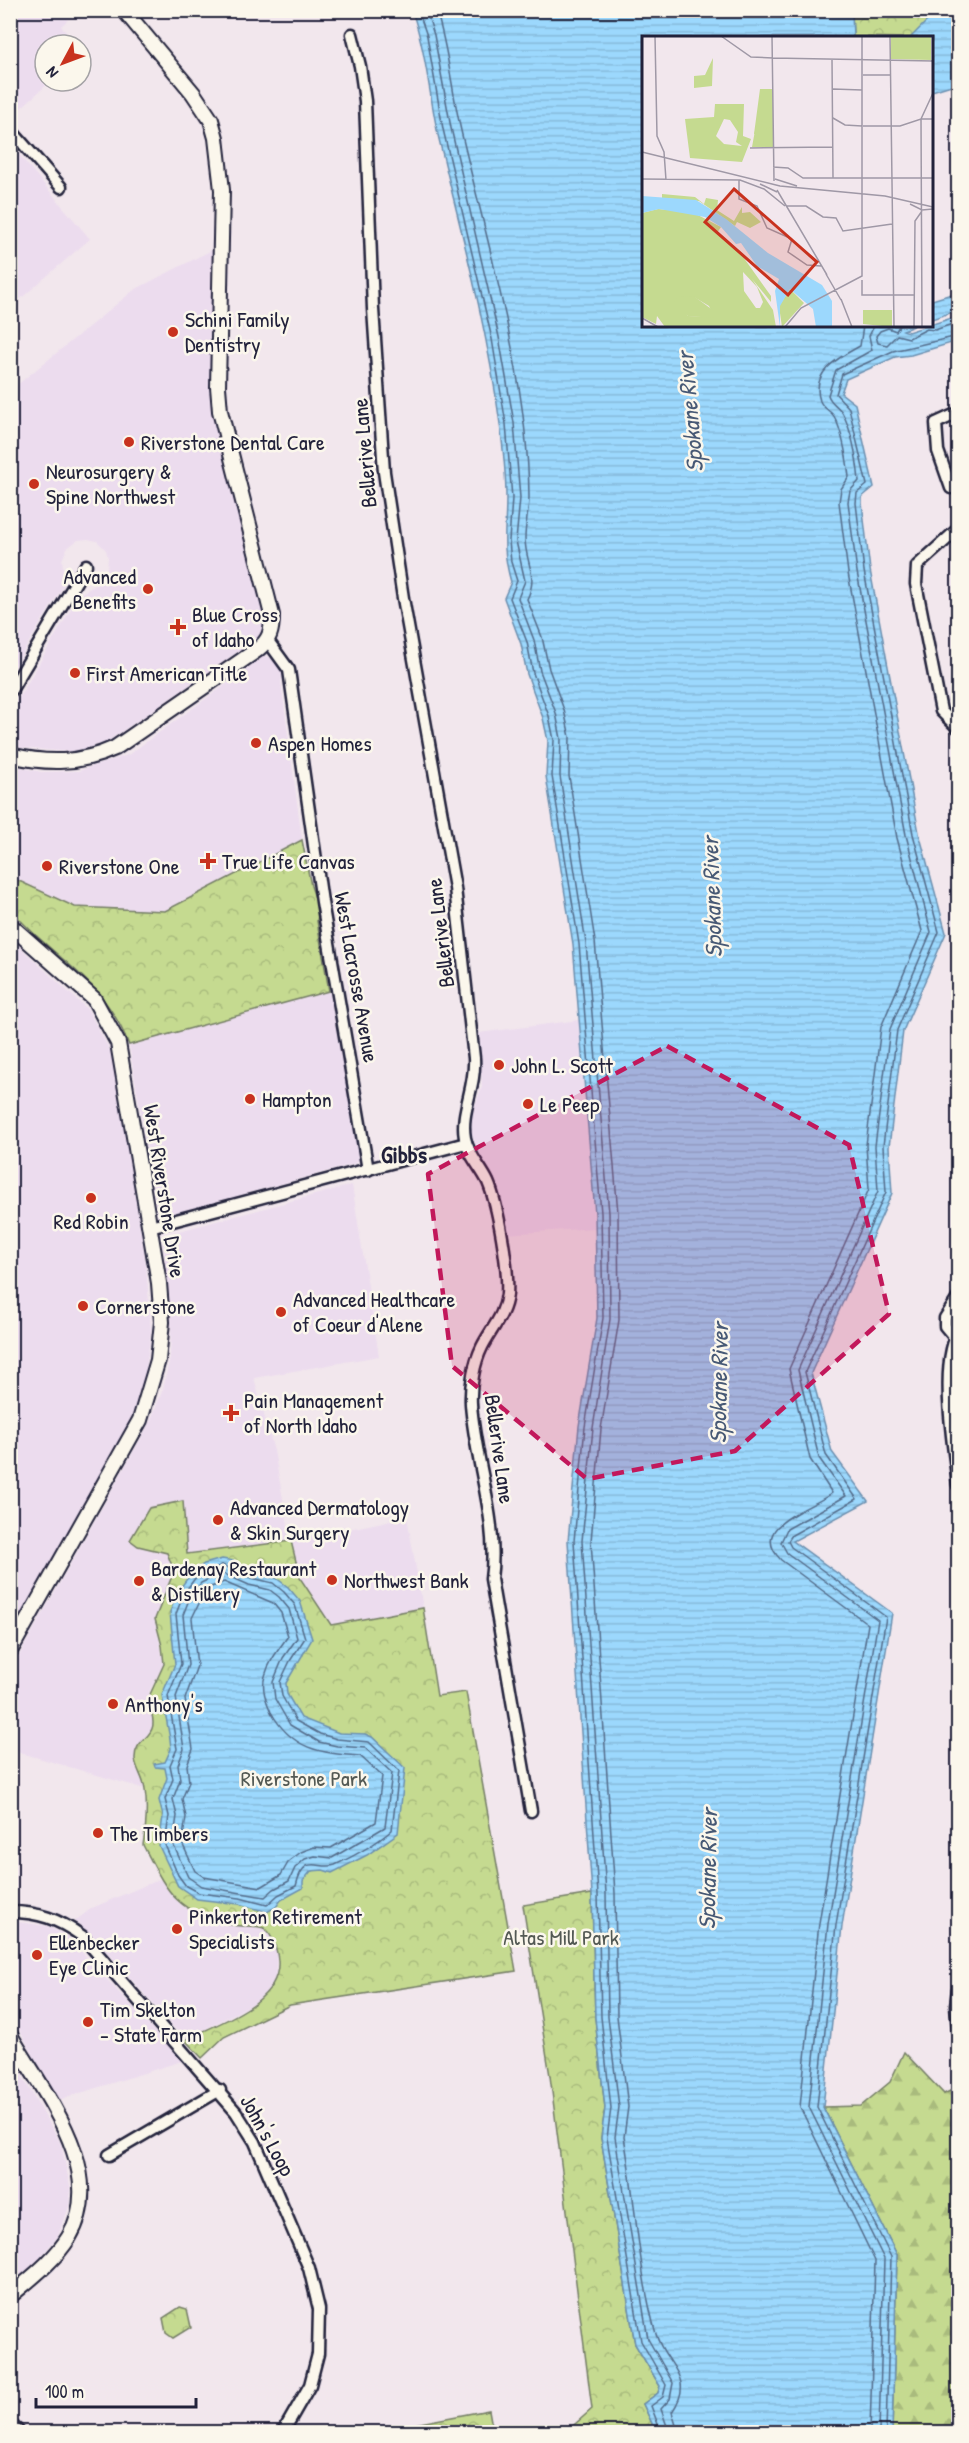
<svg xmlns="http://www.w3.org/2000/svg" width="969" height="2443" font-family="'Patrick Hand',sans-serif">
	<style>
		.built { fill: #ecdcee }
		.forest { fill: url(#forest-firs); stroke: #747e66; stroke-width: 1.5 }
		.park { fill: url(#park-crowns); stroke: #747e66; stroke-width: 1.5 }
		.water { fill: url(#water-rules); stroke: #6b8faf; stroke-width: 1.5 }
		.lines { fill: none; stroke-linecap: round; stroke-linejoin: round }
		.shore { stroke: #536b89; stroke-width: 1.5 }
		.minor-casing { stroke: #22223b; stroke-width: 15 }
		.tertiary-casing { stroke: #22223b; stroke-width: 18 }
		.minor { stroke: #fbf7ec; stroke-width: 10 }
		.tertiary { stroke: #fbf7ec; stroke-width: 14 }
		.marked { fill: #c2185b; fill-opacity: 0.2; stroke: #c2185b; stroke-width: 4.5; stroke-dasharray: 12 8; stroke-linejoin: round }
		.poi-dot { fill: #c8321e; stroke: #fbf7ec; stroke-width: 2 }
		.labels { text-anchor: middle; stroke-width: 5; stroke-linejoin: round; paint-order: stroke }
		.poi-label { font-size: 22px; fill: #22223b; stroke: #fbf7ec; text-anchor: start }
		.street-label { font-size: 22px; fill: #22223b; stroke: #fbf7ec }
		.park-label { font-size: 22px; fill: #535954; stroke: #fbf7ec }
		.water-label { font-size: 24px; font-style: italic; fill: #475975; stroke: #fbf7ec }
		.neighbourhood-label { font-size: 24px; font-weight: bold; fill: #22223b; stroke: #fbf7ec }
		.inset-road { fill: none; stroke: #9f98a6; stroke-width: 1.5 }
		.view { fill: #c8321e; fill-opacity: 0.15; stroke: #c8321e; stroke-width: 3 }
		.inset-edge { fill: none; stroke: #22223b; stroke-width: 3 }
	</style>
	<defs>
		<pattern id="forest-firs" width="22" height="20" patternUnits="userSpaceOnUse" patternTransform="scale(1.5)"><rect width="22" height="20" fill="#c5da90"/><path d="M5 1l3.5 6h-7zM16 11l3.5 6h-7z" fill="#a9bb7d"/></pattern>
		<pattern id="park-crowns" width="20" height="18" patternUnits="userSpaceOnUse" patternTransform="scale(1.5)"><rect width="20" height="18" fill="#c5da90"/><path d="M2 6a3 3 0 1 1 6 0M12 15a3 3 0 1 1 6 0" fill="none" stroke="#a9bb7d"/></pattern>
		<pattern id="water-rules" width="6" height="5" patternUnits="userSpaceOnUse" patternTransform="scale(1.5)"><rect width="6" height="5" fill="#9cd8fd"/><path d="M0 2.5h6" fill="none" stroke="#86b9da"/></pattern>
	</defs>
	<rect width="100%" height="100%" fill="#f2e7ed"/>
	<filter id="ink" filterUnits="userSpaceOnUse"><feTurbulence type="fractalNoise" baseFrequency=".0167" numOctaves="2"/><feDisplacementMap in="SourceGraphic" scale="12" xChannelSelector="R" yChannelSelector="G"/><feConvolveMatrix kernelMatrix="1 2 1 2 8 2 1 2 1" color-interpolation-filters="sRGB"/></filter>
	<g filter="url(#ink)">
		<g class="built">
			<path d="M11,10l67,1 -17,15 15,19h-31v36h6l-40,36z"/>
			<path d="M10,144l80,95 -79,68h-1z"/>
			<path d="M212,250v161l52,203v19l-11,13 -14,5 -134,92 -33,9 -61,-5v-36l69,-117 21,-12 6,-13 1,-11 -2,-8 -9,-9 -9,-2 -10,1 -11,8 -5,12 3,23 -54,89v-282l123,-100z"/>
			<path d="M261,655l14,4 8,13 -2,10 21,158 -137,71 -90,-4 -60,-28 -4,2v-116l30,7 37,-1 50,-16 122,-88z"/>
			<path d="M11,939l77,71 24,44 34,210 5,67 -6,47 -14,40 -120,214z"/>
			<path d="M329,991l31,165 -1,4 -5,4 -175,48 -9,1 -11,-4 -3,-7 -27,-157z"/>
			<path d="M579,1020l16,208 -88,6 -13,-56 -15,-23 -8,-23 1,-19 10,-26 -3,-54z"/>
			<path d="M352,1185l27,171 -125,22 20,73 17,90 116,-24 16,91 -92,17 -31,-47 -9,-37 -104,13 -56,-11 36,10 7,18 -19,48 9,45 -15,28 5,35 -15,18 -4,14 10,30 -134,-39v-80l139,-248 13,-33 7,-32 1,-28 -8,-91 9,-5z"/>
			<path d="M160,1879l21,26 50,19 33,4 9,12 4,13 -2,29 -9,15 -81,43 -92,-104 -18,-15 17,-13z"/>
			<path d="M11,1921l36,5 20,10 115,125 -124,39 -47,-85z"/>
			<path d="M10,2055l51,89 10,47 -2,16 -11,29 -20,24 -22,20 -6,-15z"/>
		</g>
		<path class="forest" d="M904,2052l40,42 14,-7v345h-66l5,-177 -74,-148 38,-1 29,-24z"/>
		<g class="park">
			<path d="M852,11h86l-27,27 -58,-1z"/>
			<path d="M302,840l9,46 8,23 -2,12 12,70 -200,54c-28,-70 -73,-83 -118,-135l-1,-29 5,-2 60,28 90,4z"/>
			<path d="M183,1501l4,53 104,-13 9,37 31,47 92,-17 14,88 29,-4 50,279 -226,34 -66,32 -22,21 -17,-18c32,-17 96,-36 93,-79 -1,-12 -4,-24 -14,-33 -10,-3 -21,-1 -32,-3 -57,-13 -64,-32 -89,-80 3,-18 5,-37 2,-55 -1,-11 -9,-21 -10,-31 -1,-26 31,-17 12,-58l17,-37 -2,-18 -7,-27 19,-48 -7,-18 -29,-7 -8,-6 19,-32z"/>
			<path d="M592,1894l3,124 10,90 -4,30 34,206 25,42 -2,7 -15,11 13,28h-90l26,-23 -42,-333 -27,-171z"/>
			<path d="M180,2307l7,2 4,18 -18,11 -7,-5 -3,-15z"/>
			<path d="M489,2410l4,22h-83l-1,-7z"/>
		</g>
		<g class="water">
			<path d="M938,10l20,1v72l-26,8v-53l-21,-1z"/>
			<path d="M412,11h440l1,26 -209,1v288h270l-11,4 5,2 50,-16v25l-47,14 -16,2 -49,22 -5,14 14,11 19,83 -12,10v6l8,67 49,263 27,100 -43,98 -14,116 3,46 -81,180 21,79 36,49 -75,40 99,72 -50,313 -19,181 74,148 -5,177h-236l-13,-28 15,-11 2,-7 -25,-42 -34,-206 4,-30 -10,-90 -3,-124 -24,-353 11,-115 18,-108 -2,-104 -22,-270 -27,-168 2,-35 -5,-23 -16,-44 -6,-30 -17,-46 7,-16c-10,-35 -5,-51 -5,-85 0,-24 -3,-50 -6,-73 -13,-98 -39,-193 -62,-289 -9,-42 -12,-84 -26,-124z"/>
			<path d="M958,292v18l-26,9v-19z"/>
			<path d="M222,1559l12,2 20,12 22,5 12,9 12,14 12,38 -26,44 1,11 14,24 38,15 26,1 7,3 33,31 -7,65 -31,22 -35,18 -9,-3 -12,1 -8,10v7l-22,12 -5,7 -9,5 -28,-8 -42,-5 -19,-13 -19,-40 4,-30 -4,-16 8,-22 -2,-10 -10,-1 -1,-3 11,-2 6,-13 -1,-10 -8,-44 13,-31 -5,-52 8,-21 14,-19 12,-8z"/>
		</g>
		<g class="lines">
			<g class="shore">
				<path d="M418,10l9,26 16,93 49,210 14,85 6,74 -3,43 2,21 6,19 -7,17 17,44 6,31 16,43 5,24 -2,36 27,168 22,269 2,105 -18,109 -11,114 24,353 3,123 10,91 -4,30 34,203 25,44 -3,12 -12,9 10,26"/>
				<path d="M426,10l8,25 17,93 48,209 15,86 6,75 -4,43 9,40 -7,17 16,42 6,31 16,42 5,26 -1,37 26,167 23,270 1,106 -17,109 -11,113 24,352 2,124 11,90 -4,30 33,202 25,44 -3,16 -9,10 8,23"/>
				<path d="M436,10c13,41 16,84 26,125 27,115 66,244 67,362 0,14 -4,28 -4,41 0,25 14,37 2,61l15,38 7,32 15,41 6,27 -1,39 26,165 23,272 1,107 -18,109 -10,112 24,352 2,123 11,91 -4,30c12,65 14,133 32,197 9,32 41,42 16,78l6,20"/>
				<path d="M863,326l-3,20c-20,11 -50,25 -40,55 3,8 12,10 15,17 8,16 12,42 14,59l-8,12 -2,13 9,71 49,265 25,93 -41,96 -15,118 3,44 -80,180 21,90 22,34c-18,15 -86,32 -51,67l87,64 -49,299 -19,184 75,154 -5,171"/>
				<path d="M874,326l-5,10 3,14 -36,20 -8,25c3,9 11,11 15,19 9,18 14,46 16,67l-9,10 -2,11 9,70 49,263 25,97 -41,97 -15,117 3,45 -80,179 21,88 27,38 -59,33 -6,13 6,11 91,67 -50,304 -19,183 75,152 -5,173"/>
				<path d="M899,326l-3,5 -8,-3 -8,3 -4,5 2,7 9,2 10,-10 12,3 18,-9 8,1 23,-8"/>
				<path d="M222,1565l30,13 21,5 11,9 11,13 10,33 -15,23 -10,21 2,14 14,25 24,13 17,5 32,3 30,29 -7,59c-16,14 -38,26 -57,35 -15,6 -31,-14 -39,21l-18,9 -11,10 -27,-7 -41,-5 -13,-7 -8,-11 -13,-30 4,-29 -4,-17 8,-20 -3,-14 7,-16 -9,-53 13,-32 -5,-50 8,-21 12,-16z"/>
				<path d="M222,1573l27,12 21,5 9,7 10,12 8,29 -14,20 -10,24 2,17 15,26 29,17 18,4 28,2 27,25 -7,54 -53,31 -17,-2 -10,3 -10,9 -6,13 -15,8 -9,8 -64,-11 -13,-9 -15,-33 4,-28 -4,-17 7,-19 -2,-15 6,-16 -8,-52 12,-32 -5,-50 7,-18 11,-14z"/>
				<path d="M224,1582l49,21 8,10 7,23c-9,13 -19,25 -23,40 -4,12 1,25 6,36 21,38 49,41 89,44l22,20 -6,46 -45,26 -17,-1 -13,5 -12,9 -8,14 -20,12 -57,-10 -9,-6 -13,-28 4,-26 -4,-18 7,-17 -2,-17 6,-16 -8,-50 12,-33 -5,-48 14,-29z"/>
				<path d="M886,2432l5,-175 -74,-150 19,-182 50,-308 -95,-70 -3,-6 4,-6 65,-36 -31,-44 -21,-83 81,-180 -3,-46 14,-116 42,-98 -26,-98 -49,-263 -8,-68 1,-10 10,-8 -18,-77 -13,-14 6,-20 51,-23 65,-15"/>
			</g>
			<g class="minor-casing">
				<g id="minor">
					<path d="M352,34l8,32 5,35 8,208 11,163 19,126 52,290 19,170c2,30 -14,53 -9,80 3,17 16,29 23,44 10,23 21,87 19,112 -2,21 -16,35 -25,53 -8,16 -12,39 -11,57 4,59 28,116 20,175l40,232"/>
					<path d="M10,129l51,58"/>
					<path d="M951,488l-13,-37 -2,-28 22,-10"/>
					<path d="M958,529l-41,37 -1,18 25,127 17,17"/>
					<path d="M268,641l21,29 33,232 46,268"/>
					<path d="M10,692l76,-127"/>
					<path d="M150,1227l316,-84"/>
					<path d="M958,1333c-19,32 -4,116 0,152"/>
					<path d="M955,1338l-10,-12v-8l13,-20"/>
					<path d="M10,1912c29,0 48,7 72,24l154,176 19,30 54,126 10,41 -1,45 -8,31 -27,47"/>
					<path d="M958,1989l-2,16 2,27"/>
					<path d="M109,2155l111,-65"/>
					<path d="M10,2423l9,9"/>
				</g>
			</g>
			<g class="tertiary-casing">
				<g id="tertiary">
					<path d="M10,755c37,9 70,9 105,-7l142,-98c13,-10 15,-19 15,-35l-52,-204 -2,-24 4,-197 -6,-52 -5,-18 -18,-27 -69,-83"/>
					<path d="M10,925l84,74 24,44 41,240 3,39 -4,38 -18,60 -130,231"/>
					<path d="M10,2035c32,56 99,136 59,202 -15,24 -38,41 -59,59"/>
				</g>
			</g>
			<use href="#minor" class="minor"/>
			<use href="#tertiary" class="tertiary"/>
		</g>
	</g>
	<path class="marked" d="M667,1046l182,99 40,169 -154,137 -148,28 -135,-113 -24,-192z"/>
	<g class="poi-dot">
		<circle cx="173" cy="332" r="6"/>
		<circle cx="129" cy="442" r="6"/>
		<circle cx="34" cy="484" r="6"/>
		<circle cx="148" cy="589" r="6"/>
		<path d="M175 618h6v6h6v6h-6v6h-6v-6h-6v-6h6z"/>
		<circle cx="75" cy="673" r="6"/>
		<circle cx="256" cy="743" r="6"/>
		<path d="M205 852h6v6h6v6h-6v6h-6v-6h-6v-6h6z"/>
		<circle cx="47" cy="866" r="6"/>
		<circle cx="499" cy="1065" r="6"/>
		<circle cx="250" cy="1099" r="6"/>
		<circle cx="528" cy="1104" r="6"/>
		<circle cx="91" cy="1198" r="6"/>
		<circle cx="83" cy="1306" r="6"/>
		<circle cx="281" cy="1312" r="6"/>
		<path d="M228 1404h6v6h6v6h-6v6h-6v-6h-6v-6h6z"/>
		<circle cx="218" cy="1520" r="6"/>
		<circle cx="332" cy="1580" r="6"/>
		<circle cx="139" cy="1581" r="6"/>
		<circle cx="113" cy="1704" r="6"/>
		<circle cx="98" cy="1833" r="6"/>
		<circle cx="177" cy="1929" r="6"/>
		<circle cx="37" cy="1955" r="6"/>
		<circle cx="88" cy="2022" r="6"/>
	</g>
	<g class="labels">
		<g class="poi-label">
			<text x="185" y="327">Schini Family<tspan x="185" dy="25">Dentistry</tspan></text>
			<text x="141" y="450">Riverstone Dental Care</text>
			<text x="46" y="479">Neurosurgery &amp;<tspan x="46" dy="25">Spine Northwest</tspan></text>
			<text x="136" y="584" text-anchor="end">Advanced<tspan x="136" dy="25">Benefits</tspan></text>
			<text x="192" y="622">Blue Cross<tspan x="192" dy="25">of Idaho</tspan></text>
			<text x="87" y="681">First American Title</text>
			<text x="268" y="751">Aspen Homes</text>
			<text x="222" y="869">True Life Canvas</text>
			<text x="59" y="874">Riverstone One</text>
			<text x="511" y="1073">John L. Scott</text>
			<text x="262" y="1107">Hampton</text>
			<text x="540" y="1112">Le Peep</text>
			<text x="91" y="1229" text-anchor="middle">Red Robin</text>
			<text x="293" y="1307">Advanced Healthcare<tspan x="293" dy="25">of Coeur d'Alene</tspan></text>
			<text x="95" y="1314">Cornerstone</text>
			<text x="244" y="1408">Pain Management<tspan x="244" dy="25">of North Idaho</tspan></text>
			<text x="230" y="1515">Advanced Dermatology<tspan x="230" dy="25">&amp; Skin Surgery</tspan></text>
			<text x="151" y="1576">Bardenay Restaurant<tspan x="151" dy="25">&amp; Distillery</tspan></text>
			<text x="344" y="1588">Northwest Bank</text>
			<text x="125" y="1712">Anthony's</text>
			<text x="110" y="1841">The Timbers</text>
			<text x="189" y="1924">Pinkerton Retirement<tspan x="189" dy="25">Specialists</tspan></text>
			<text x="49" y="1950">Ellenbecker<tspan x="49" dy="25">Eye Clinic</tspan></text>
			<text x="100" y="2017">Tim Skelton<tspan x="100" dy="25">- State Farm</tspan></text>
		</g>
		<g class="street-label">
			<text transform="translate(364 453) rotate(-95)" y="8">Bellerive Lane</text>
			<text transform="translate(440 933) rotate(-97)" y="8">Bellerive Lane</text>
			<text transform="translate(357 977) rotate(80)" y="8">West Lacrosse Avenue</text>
			<text transform="translate(165 1191) rotate(81)" y="8">West Riverstone Drive</text>
			<text transform="translate(500 1449) rotate(82)" y="8">Bellerive Lane</text>
			<text transform="translate(268 2135) rotate(61)" y="8">John's Loop</text>
		</g>
		<g class="park-label">
			<text x="304" y="1786">Riverstone Park</text>
			<text x="561" y="1945">Altas Mill Park</text>
		</g>
		<g class="water-label">
			<text transform="translate(690 412) rotate(-95)" y="8">Spokane River</text>
			<text transform="translate(712 897) rotate(-92)" y="8">Spokane River</text>
			<text transform="translate(719 1383) rotate(-89)" y="8">Spokane River</text>
			<text transform="translate(708 1869) rotate(-89)" y="8">Spokane River</text>
		</g>
		<g class="neighbourhood-label">
			<text x="404" y="1163">Gibbs</text>
		</g>
	</g>
	<g transform="translate(642 36)">
		<rect width="291" height="291" fill="#f2e7ed"/>
		<path d="M71,22l-1,28 -18,2v-12l11,-1zM73,68h29l-1,32 8,3 -9,23 -52,-4 -5,-39 29,-2zM82,83l6,1 8,12 -2,10 6,4 -18,-2 -8,-8z" fill="#c5da90" fill-rule="evenodd"/>
		<path d="M16,173l34,3 29,15 -4,6 24,21 30,42v6l-19,-23 21,31 3,17h-111l-8,-11 -1,8 -14,-7v-104zM101,236l14,15 6,15 -3,6h-4l-12,-17zM52,261l15,9 5,11 -26,-1 -5,-8z" fill="#c5da90" fill-rule="evenodd"/>
		<path d="M36,260l17,1 19,14v7l-26,-2 -14,-14z" fill="#c5da90"/>
		<path d="M221,274h29v17l-29,-3z" fill="#c5da90"/>
		<path d="M249,0h40v24l-40,-1zM118,53h13v45h-19zM20,158l33,3 9,7 2,-6 12,2 -1,10 17,11 8,-14v6l8,-1 11,10 -11,6 -13,-6 -2,4 -36,-25 -37,-3zM148,253l14,14 -22,24 -3,-21z" fill="#c5da90"/>
		<path d="M122,83v11l8,-3 -3,6 4,1v13h-21l4,-22z" fill="#c5da90"/>
		<path d="M0,160l54,4 30,19 42,34 54,32 10,16v26h-16l-3,-18 -23,-20 -10,17v21l-5,-36 4,-12 -22,-13 -16,-23 -5,1 -15,-17 -16,-10 -46,-8 -17,4z" fill="#9cd8fd"/>
		<path class="inset-road" d="M13,0l2,100 7,16 2,28M79,0l30,21 22,1M130,0l2,145M248,0l4,291M131,22l160,3M190,23l1,119M221,39h28M191,53l29,1M291,57l-12,26h12M191,82l12,7 17,1M221,90h37l21,-7 1,208M108,112l83,-1M0,116l138,34 105,10 48,11M131,131l15,1 15,10h130M0,143l98,1 24,9 21,17M133,143l22,7M97,144v19l18,7 10,22 25,11M118,148l17,8M135,154l50,85M268,168l12,6 11,-1M144,170h20l17,11 13,1 7,13 49,-7M150,203l-4,13 19,13 14,1M184,238l15,26M220,244v15h30M250,259h23M199,263l11,28M0,282l16,9M143,291l16,-19 61,-32v-240M272,291l1,-106 7,-10"/>
		<path class="view" d="M92,153l83,73 -29,33 -83,-73z"/>
		<rect width="291" height="291" class="inset-edge"/>
	</g>
	<rect width="969" height="2443" fill="none" stroke="#fbf7ec" stroke-width="36"/>
	<rect x="18" y="18" width="933" height="2407" fill="none" stroke="#22223b" stroke-width="2" filter="url(#ink)"/>
	<g transform="translate(63 63) rotate(229)"><circle r="28" fill="#fbf7ec" stroke="#a4a2a5" stroke-width="1.5"/>
	<path d="M0-4.5L10 22L0 15L-10 22Z" fill="#c8321e"/>
	<text y="-9" font-size="16" font-weight="bold" text-anchor="middle" fill="#22223b">N</text>
	</g>
	<path d="M36 2398v9h160v-9" fill="none" stroke="#22223b" stroke-width="3"/>
	<text x="45" y="2398" font-size="18" fill="#22223b" stroke="#fbf7ec" stroke-width="4.5" paint-order="stroke">100 m</text>
</svg>
